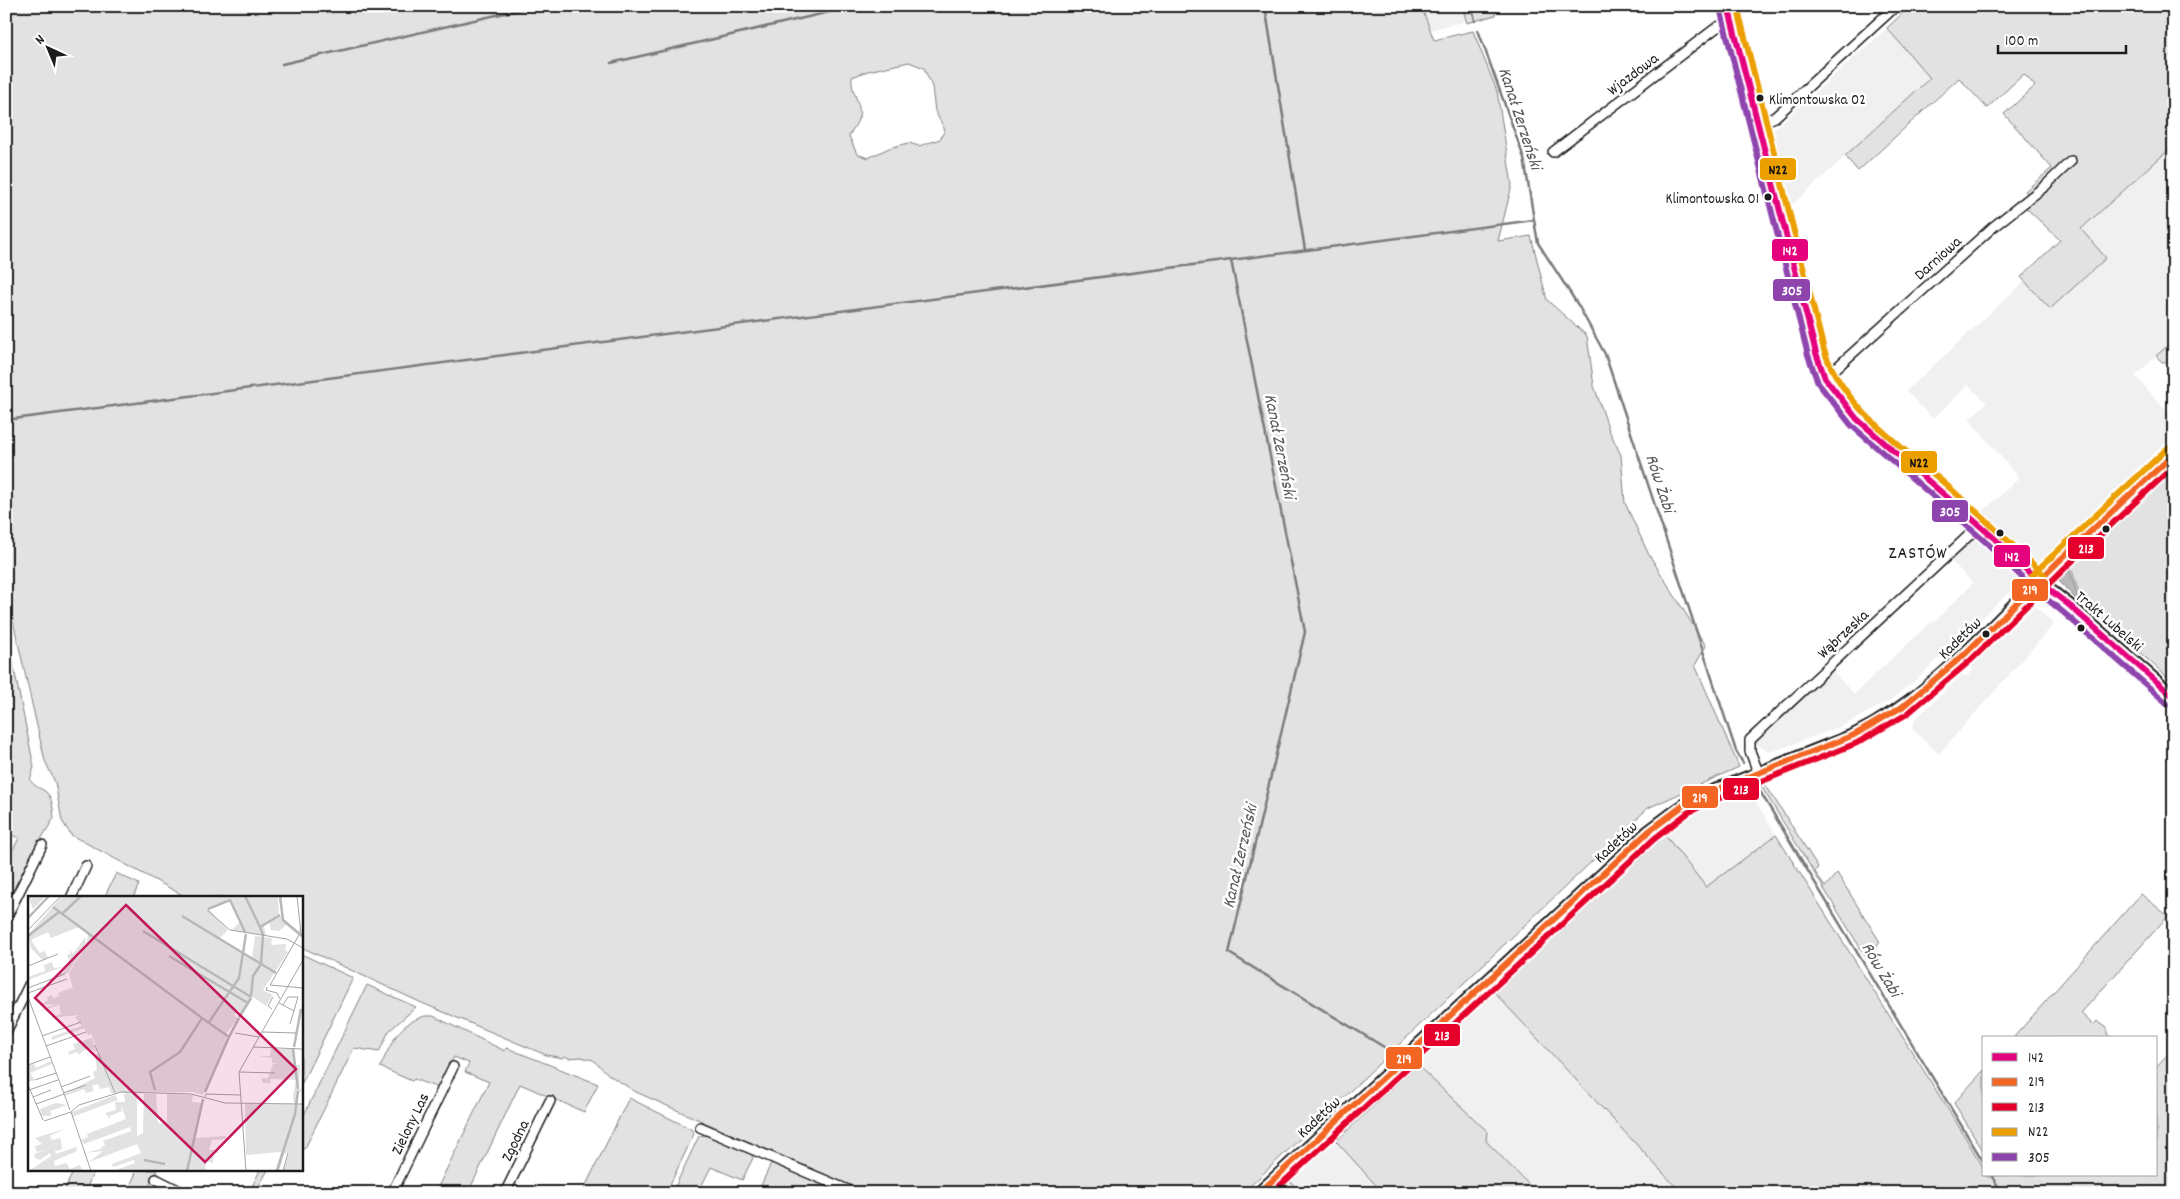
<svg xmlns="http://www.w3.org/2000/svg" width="2180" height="1199" font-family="Dekko,sans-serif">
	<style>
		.built { fill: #f0f0f0 }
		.green { fill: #e2e2e2; stroke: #7f7f7f; fill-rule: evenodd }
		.water { fill: #b8b8b8; stroke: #7a7a7a }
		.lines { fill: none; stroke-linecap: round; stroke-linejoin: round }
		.stream { stroke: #7a7a7a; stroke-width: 2.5 }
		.street-casing { stroke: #1c1c1c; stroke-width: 12 }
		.secondary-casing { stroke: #1c1c1c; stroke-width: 15 }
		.street { stroke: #fff; stroke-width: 9 }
		.secondary { stroke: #fff; stroke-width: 11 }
		.bus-1-casing { stroke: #fff; stroke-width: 10 }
		.bus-2-casing { stroke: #fff; stroke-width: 10 }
		.bus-3-casing { stroke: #fff; stroke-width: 10 }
		.bus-4-casing { stroke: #fff; stroke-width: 10 }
		.bus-5-casing { stroke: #fff; stroke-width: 10 }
		.bus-1 { stroke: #e5007d; stroke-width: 6 }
		.bus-2 { stroke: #f26522; stroke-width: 6 }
		.bus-3 { stroke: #e4002b; stroke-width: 6 }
		.bus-4 { stroke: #ec9f01; stroke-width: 6 }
		.bus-5 { stroke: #8e44ad; stroke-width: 6 }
		.bus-dot { fill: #1c1c1c; stroke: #fff; stroke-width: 2 }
		.labels { text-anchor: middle; stroke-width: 5; stroke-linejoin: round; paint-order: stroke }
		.bus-label { font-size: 15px; fill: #1c1c1c; stroke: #fff; text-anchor: start }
		.street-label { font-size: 16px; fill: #1c1c1c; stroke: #fff }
		.water-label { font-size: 18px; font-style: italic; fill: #5a5a5a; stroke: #fff }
		.neighbourhood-label { font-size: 18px; letter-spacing: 1px; fill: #1c1c1c; stroke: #fff }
		.inset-river { fill: none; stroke: #b8b8b8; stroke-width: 2.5 }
		.inset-road { fill: none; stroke: #a4a4a4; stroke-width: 1 }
		.view { fill: #c2185b; fill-opacity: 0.15; stroke: #c2185b; stroke-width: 2.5 }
		.inset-edge { fill: none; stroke: #1c1c1c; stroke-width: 2.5 }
		.line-badge { stroke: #fff; stroke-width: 2 }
		.badge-label { font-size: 14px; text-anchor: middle; font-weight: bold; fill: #fff }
		.pale-badge-label { font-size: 14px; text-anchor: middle; font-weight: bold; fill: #111 }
	</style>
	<rect width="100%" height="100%" fill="#fff"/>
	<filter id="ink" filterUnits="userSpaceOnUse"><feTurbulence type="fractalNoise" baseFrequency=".02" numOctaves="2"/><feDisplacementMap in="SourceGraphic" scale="10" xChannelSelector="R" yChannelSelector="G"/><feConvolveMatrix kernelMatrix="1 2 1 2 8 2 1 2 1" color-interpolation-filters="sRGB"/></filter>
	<g filter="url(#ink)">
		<g class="built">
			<path d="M1421,6h41l4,15 -36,9z"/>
			<path d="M1887,28l44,50 -141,129 -19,-75z"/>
			<path d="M2174,145v194l-39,37 39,43v15l-136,129 -57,-50 38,-35 -50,-59 18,-16 -19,-18 -35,34 -27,-28 119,-110 25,27 55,-51 -24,-28z"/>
			<path d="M1972,539l10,3 36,32 1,9 -102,96 -28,22 -47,25 -71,26 -17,-9 77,-73 23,24 77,-72 2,1 40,-40 -23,-23z"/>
			<path d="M2035,606l19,18 -115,130 -26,-24 1,-10 48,-45 5,1 6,-6 -1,-4z"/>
			<path d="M1749,790l27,45 -70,52 -41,-52 32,-22z"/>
			<path d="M1495,993l183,196 -5,4h-105l-8,-8 -18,8h-5l-51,-52 1,-10 -70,-66z"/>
			<path d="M1336,1141l47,52h-82l-10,-11z"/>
		</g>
		<g class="green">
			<path d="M6,6h1415l13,34 39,-9 24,60 15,94 -14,56 33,-5 16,64 40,36 7,50 15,44 12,25 4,48 23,50 58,93 -11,19 44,102 -91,41 -405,385h-379l-228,-101 -27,-17 -16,-15 -12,-3 -12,1 -5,-2 -1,2 -17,-3 -124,-52 -121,-56v-49h-113l-117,-63 -9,-14 -7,-39 -10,-21 -39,-171zM909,62l15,6 8,19 3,24 10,19 -5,9 -21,7 -10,-3 -20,5 -21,10 -11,-4 -8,-18c3,-6 8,-12 10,-19 3,-14 -9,-25 -7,-40l16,-6z"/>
			<path d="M1462,6h32l2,9 -29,8z"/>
			<path d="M1910,6h264v139l-93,84 25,29 -56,51 -29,-32 39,-37 -36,-34 8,-8 -7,-7 27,-23 -48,-54 31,-28 -11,-12 -37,34 -28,-30 -101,93 -13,-15 85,-78 -43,-50z"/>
			<path d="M2174,340v20l-3,-3 -6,5h-3l-6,-6z"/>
			<path d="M2174,466v217l-93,-83 -11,-36z"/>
			<path d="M6,629l28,138 -4,13c5,8 12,8 17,13 6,6 6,18 7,25l-16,26 -32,66v-46l13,-26 -13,-5 2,-5 -2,-1z"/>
			<path d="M1765,784l53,83 -3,5 10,15 12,-14 43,69 -13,17 -106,-173z"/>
			<path d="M1665,835l41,52 70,-52 185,295 23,39v6l5,2 8,-2h159v-107l18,-20v145h-501l4,-5 -184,-197z"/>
			<path d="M116,873l23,11 -6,14h-29z"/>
			<path d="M2141,894l27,22 -87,97 12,12 4,-4 10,7v6l5,4h-99z"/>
			<path d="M301,954l52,24 -52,107z"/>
			<path d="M367,985l49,22 -27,24 -10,21 -25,-4 -49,100 -4,2v-29z"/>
			<path d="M425,1016h8l72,35 2,-3 91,36 -14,28 -64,-28 -52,109h-33l54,-111 -24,-10 4,-9 -15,-6 -16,31 -24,-9 -2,2 -32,-14c12,-24 17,-43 45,-51z"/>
			<path d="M1417,1065l70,66 -1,10 51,52h-154l-47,-52z"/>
			<path d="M1984,1070v82l-30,-49z"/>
			<path d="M629,1098l62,31 3,5 -28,59h-84z"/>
			<path d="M710,1134l40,17 3,7 -11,22 -31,-13 -13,26h-26l27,-57z"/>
			<path d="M772,1161l75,32h-76l-11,-5z"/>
			<path d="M74,1170h21l-11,23h-21z"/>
			<path d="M137,1170h20l-11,23h-19z"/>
			<path d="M260,1170h8l-13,23h-6z"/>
			<path d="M1289,1180l12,13h-26z"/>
		</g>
		<path class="water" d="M2069,567l9,30 -2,2 -18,-19z"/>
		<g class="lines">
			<g class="stream">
				<path d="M1265,6l40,244"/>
				<path d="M1472,6l3,15"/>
				<path d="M611,63l244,-57"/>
				<path d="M282,64l254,-58"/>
				<path d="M1534,220l4,23 40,62 27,49 131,397 7,12"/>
				<path d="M6,420l1225,-160"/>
				<path d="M1758,788l226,375"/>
				<path d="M1384,1047l-155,-94 76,-321 -74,-372 303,-40 -10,-62 -46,-128"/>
				<path d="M1991,1175l11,18"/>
			</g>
			<g class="street-casing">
				<g id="street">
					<path d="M1758,124l17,-7 121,-111"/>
					<path d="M1553,152l163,-124 15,-8"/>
					<path d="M1825,378l168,-151 52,-41 26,-25"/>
					<path d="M1758,772l-8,-21v-11l229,-214"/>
					<path d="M71,898l15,-32"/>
					<path d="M6,918l36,-73"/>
					<path d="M6,1032l23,-47"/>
					<path d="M700,1127l155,66"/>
					<path d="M156,1179l28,14"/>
					<path d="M392,1193l61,-126"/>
					<path d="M505,1193l45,-92"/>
				</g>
			</g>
			<g class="secondary-casing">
				<g id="secondary">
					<path d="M1728,6l88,347 9,25 8,12 24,29 137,119 44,43 32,25 104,91"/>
					<path d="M1259,1193l389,-361 36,-27 22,-11 148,-59c68,-33 117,-87 170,-140 48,-48 100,-94 150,-141"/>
				</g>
			</g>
			<use href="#street" class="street"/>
			<use href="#secondary" class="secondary"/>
			<g class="bus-1-casing">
				<path id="bus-1" d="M1728,6l88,347 9,25 32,41 137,119 44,43 32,25 104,91"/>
			</g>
			<g class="bus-2-casing">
				<path id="bus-2" d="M1259,1193l389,-361 36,-27 22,-11 148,-59 48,-28 63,-53 96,-95 113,-105"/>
			</g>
			<g class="bus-3-casing">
				<path id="bus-3" d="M1272,1193l382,-354 35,-27 21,-10 147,-59 50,-29 64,-54 96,-94 107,-100"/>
			</g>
			<g class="bus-4-casing">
				<g id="bus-4">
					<path d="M1737,6l87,344c20,58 74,93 119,132 34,30 68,61 101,93"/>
					<path d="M2032,575l136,-127"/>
				</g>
			</g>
			<g class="bus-5-casing">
				<path id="bus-5" d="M1720,8l88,347 10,28 33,42 137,119 44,43 32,26 104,91"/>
			</g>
			<use href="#bus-1" class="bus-1"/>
			<use href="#bus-2" class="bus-2"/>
			<use href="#bus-3" class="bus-3"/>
			<use href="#bus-4" class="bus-4"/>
			<use href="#bus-5" class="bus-5"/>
		</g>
	</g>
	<g class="bus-dot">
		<circle cx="1760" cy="98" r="4.5"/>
		<circle cx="1768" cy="197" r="4.5"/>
		<circle cx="2106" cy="529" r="4.5"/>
		<circle cx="2000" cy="533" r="4.5"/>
		<circle cx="2081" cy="628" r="4.5"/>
		<circle cx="1986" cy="634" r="4.5"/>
	</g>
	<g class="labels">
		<g class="bus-label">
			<text x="1769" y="104">Klimontowska 02</text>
			<text x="1759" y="203" text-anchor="end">Klimontowska 01</text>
		</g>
		<g class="street-label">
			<text transform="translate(1632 73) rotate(-37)" y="6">Wjazdowa</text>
			<text transform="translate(1937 257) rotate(-42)" y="6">Darniowa</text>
			<text transform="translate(2110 620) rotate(41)" y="6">Trakt Lubelski</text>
			<text transform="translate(1842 633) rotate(-43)" y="6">Wąbrzeska</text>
			<text transform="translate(1959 637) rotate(-44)" y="6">Kadetów</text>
			<text transform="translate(1615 841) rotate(-43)" y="6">Kadetów</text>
			<text transform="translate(1318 1116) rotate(-43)" y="6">Kadetów</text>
			<text transform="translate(409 1123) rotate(-64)" y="6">Zielony Las</text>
			<text transform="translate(514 1140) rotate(-64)" y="6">Zgodna</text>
		</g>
		<g class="water-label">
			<text transform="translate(1521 118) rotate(72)" y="6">Kanał Zerzeński</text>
			<text transform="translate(1281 446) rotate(79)" y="6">Kanał Zerzeński</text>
			<text transform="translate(1661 483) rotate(72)" y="6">Rów Żabi</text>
			<text transform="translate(1239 856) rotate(-77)" y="6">Kanał Zerzeński</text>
			<text transform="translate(1882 969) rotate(59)" y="6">Rów Żabi</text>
		</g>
		<g class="neighbourhood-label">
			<text x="1918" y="558">ZASTÓW</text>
		</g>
	</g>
	<g transform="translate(28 896)">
		<rect width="275" height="275" fill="#fff"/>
		<path d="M0,0h18l-13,13zM34,0h216l1,19 19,16 2,-2 3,9 -17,-13 -7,6 -8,-1 -2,-8 -5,4 2,10 -34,-6 8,-8 -10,-21 -21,8 19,21 -9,9 33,19 3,-22 17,2 -1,7 15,-1 -1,6 3,2 -25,38 10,5 -7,11 -13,-9 -12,21 -3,-1 3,-5 -4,-2 -3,6 4,2 -13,18 2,2 -3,12 -21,45 -10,-3 -82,1 -2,-6 -9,2 -2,-5 -6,2 2,5 -8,2 -2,-4 -19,7 -1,-2 31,-16 -2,-6 4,-2 -2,-15 4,-2 3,7 -13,-32 2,6 -3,1 -4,-7 -32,12 -1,-3 31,-11 -7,-9 4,-2 -29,3 11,-4 -2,-9 -25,8 21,-9 -14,1 7,-5 -1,-3 5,-2 1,3 6,-2 -1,-3 13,-5 2,2 -4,-17 18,-30 1,-10 -9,-6 -28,11 -3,-6 -17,8 9,13 5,-2 3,7 -6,2 -11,-12 -3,-13zM57,41l1,6 -18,30 -21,7 17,-8 5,-12 -2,-5 4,-2 -1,-4 3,5zM24,66l2,6 9,-1 -35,13v-3l17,-6 -1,-6zM64,142l5,14 -9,-4 -10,7 -1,-3 -8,3 -1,-3 7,-3 -2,-5zM243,153h23l1,16h5l-1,24h4l-6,6v8h-3l-1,-7 3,-16 -25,-1 -1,4h-8v-5h6l5,-14 5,-1h-6v-5l-14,-2h12zM23,165l1,3 -22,9 5,7 -7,2v-16l6,-2 2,4zM98,197l11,1v42l6,-3 1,-39h12l2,29 9,1v-30l26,1 -1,7 9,1 -9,43 3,-8 30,-2 1,3 -14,1 -3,10h9v3h-4l-1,10 -6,-2 -2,8 7,2h-99l22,-8 -1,-3 -21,7 -1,-3 29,-11 -4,-9 -48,18 14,-11 -18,2 15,-4 5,-4 -2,-4 28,-10 -1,-4 -46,17 -3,-4 7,-3 -1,-3 39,-15 -5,-14 1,6 -12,5v3l-5,-6 11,-3 -1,-8h10l-1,-8zM87,199l3,5 -46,17v-5zM28,207l11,2 -17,6 2,5h-10l-2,-7zM217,208h58v67h-20l6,-18h-5l-5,18h-4l6,-19 -35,3zM36,233l-14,7 2,4 8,-2 1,3 1,8 -7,2 1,3 20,-7 1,4 -23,10 1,5 11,-3 4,6 10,-4 2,5 -53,1 22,-15 -1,-3 -10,7 -5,-2 -1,-4 12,-4 -9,2 -2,-6 7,-2 -7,-6z" fill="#e2e2e2"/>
		<path class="inset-river" d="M217,0l15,31M252,0l3,24 20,17M25,11l149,111M180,13l22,-9 15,32M34,18l19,-18M154,20l94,57M0,22l21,-22M115,35l108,66M0,40l31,-24M141,60l79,47M223,100l2,-20 8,-12 2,-29 -3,-8 20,-12M211,121l12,-19M181,126l30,-44 7,-44M266,151l7,-38M265,153l5,40M127,194l-5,-18 30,-20 22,-34 27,19 10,-19M177,196l24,-55M116,264l21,4M159,275l16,-72M249,275l18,-57 3,-23"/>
		<path class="inset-road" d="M269,0l4,38M179,14l23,20 57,9 16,9M0,34l33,-34M271,39l-29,50 33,3M0,70l30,-12M239,91l-1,3 11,3 3,6M0,92l37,-14M0,97l39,-14M0,101l42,113M251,107l15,8M255,109l5,-8h10l-8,27M244,113l-4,-3 5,-9M234,136l34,1M207,137l24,4M14,140l39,-14M67,149l20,48M18,150l40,-14M225,151l50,2M0,169l22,-8M211,176l36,1M7,184l21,-7M0,189l15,35M33,191l29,-11M1,194l29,-10M35,197l23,-8M5,201l18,-7M177,201l1,-3 34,1M8,208l28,-10M43,216l20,59M16,225l27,-9 8,-7 42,-13 70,2 34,9 78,1M218,275l-7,-99 64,-112M255,275l5,-18"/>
		<path class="view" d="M98,9l170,164 -91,93 -170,-164z"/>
		<rect width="275" height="275" class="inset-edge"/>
	</g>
	<g class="line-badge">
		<rect x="1759" y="157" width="38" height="24" rx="5" fill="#ec9f01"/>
		<rect x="1771" y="238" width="38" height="24" rx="5" fill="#e5007d"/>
		<rect x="1772" y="278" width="39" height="24" rx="5" fill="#8e44ad"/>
		<rect x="1900" y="450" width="38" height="24" rx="5" fill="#ec9f01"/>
		<rect x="1931" y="499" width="38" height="24" rx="5" fill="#8e44ad"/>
		<rect x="2067" y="536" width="38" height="24" rx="5" fill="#e4002b"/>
		<rect x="1993" y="544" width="38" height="24" rx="5" fill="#e5007d"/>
		<rect x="2011" y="578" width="38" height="24" rx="5" fill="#f26522"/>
		<rect x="1722" y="777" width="38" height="24" rx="5" fill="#e4002b"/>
		<rect x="1681" y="785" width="38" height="24" rx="5" fill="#f26522"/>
		<rect x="1423" y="1023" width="38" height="24" rx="5" fill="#e4002b"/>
		<rect x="1385" y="1046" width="38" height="24" rx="5" fill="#f26522"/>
	</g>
	<g class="badge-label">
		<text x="1790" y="255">142</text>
		<text x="1792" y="295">305</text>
		<text x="1950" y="516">305</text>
		<text x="2086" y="553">213</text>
		<text x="2012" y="561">142</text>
		<text x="2030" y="594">219</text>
		<text x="1741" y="794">213</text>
		<text x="1700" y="802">219</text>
		<text x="1442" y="1040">213</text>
		<text x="1404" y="1063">219</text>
	</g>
	<g class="pale-badge-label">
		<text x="1778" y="174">N22</text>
		<text x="1919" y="467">N22</text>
	</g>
	<rect width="2180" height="1199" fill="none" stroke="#fff" stroke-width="25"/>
	<rect x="12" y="12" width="2155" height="1174" fill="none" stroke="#1c1c1c" stroke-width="2" filter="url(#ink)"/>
	<rect x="1982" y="1036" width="175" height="140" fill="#ffffff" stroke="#a4a4a4"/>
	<rect x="1992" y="1053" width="25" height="8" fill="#e5007d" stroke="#a4a4a4"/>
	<text x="2028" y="1062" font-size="15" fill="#1c1c1c">142</text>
	<rect x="1992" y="1078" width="25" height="8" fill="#f26522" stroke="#a4a4a4"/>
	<text x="2028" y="1086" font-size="15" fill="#1c1c1c">219</text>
	<rect x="1992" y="1103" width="25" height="8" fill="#e4002b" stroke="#a4a4a4"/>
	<text x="2028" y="1112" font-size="15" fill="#1c1c1c">213</text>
	<rect x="1992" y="1128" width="25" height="8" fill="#ec9f01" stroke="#a4a4a4"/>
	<text x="2028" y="1136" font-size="15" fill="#1c1c1c">N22</text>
	<rect x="1992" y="1153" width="25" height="8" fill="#8e44ad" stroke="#a4a4a4"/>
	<text x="2028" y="1162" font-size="15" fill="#1c1c1c">305</text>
	<g transform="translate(48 48) rotate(316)" stroke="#ffffff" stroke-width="4" paint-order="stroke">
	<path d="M0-4L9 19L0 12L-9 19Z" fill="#1c1c1c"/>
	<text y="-8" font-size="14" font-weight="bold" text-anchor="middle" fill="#1c1c1c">N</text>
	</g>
	<path d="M1998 45v8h128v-8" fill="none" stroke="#1c1c1c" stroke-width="2.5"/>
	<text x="2005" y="45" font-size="15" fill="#1c1c1c" stroke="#ffffff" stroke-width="4" paint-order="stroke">100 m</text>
</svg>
